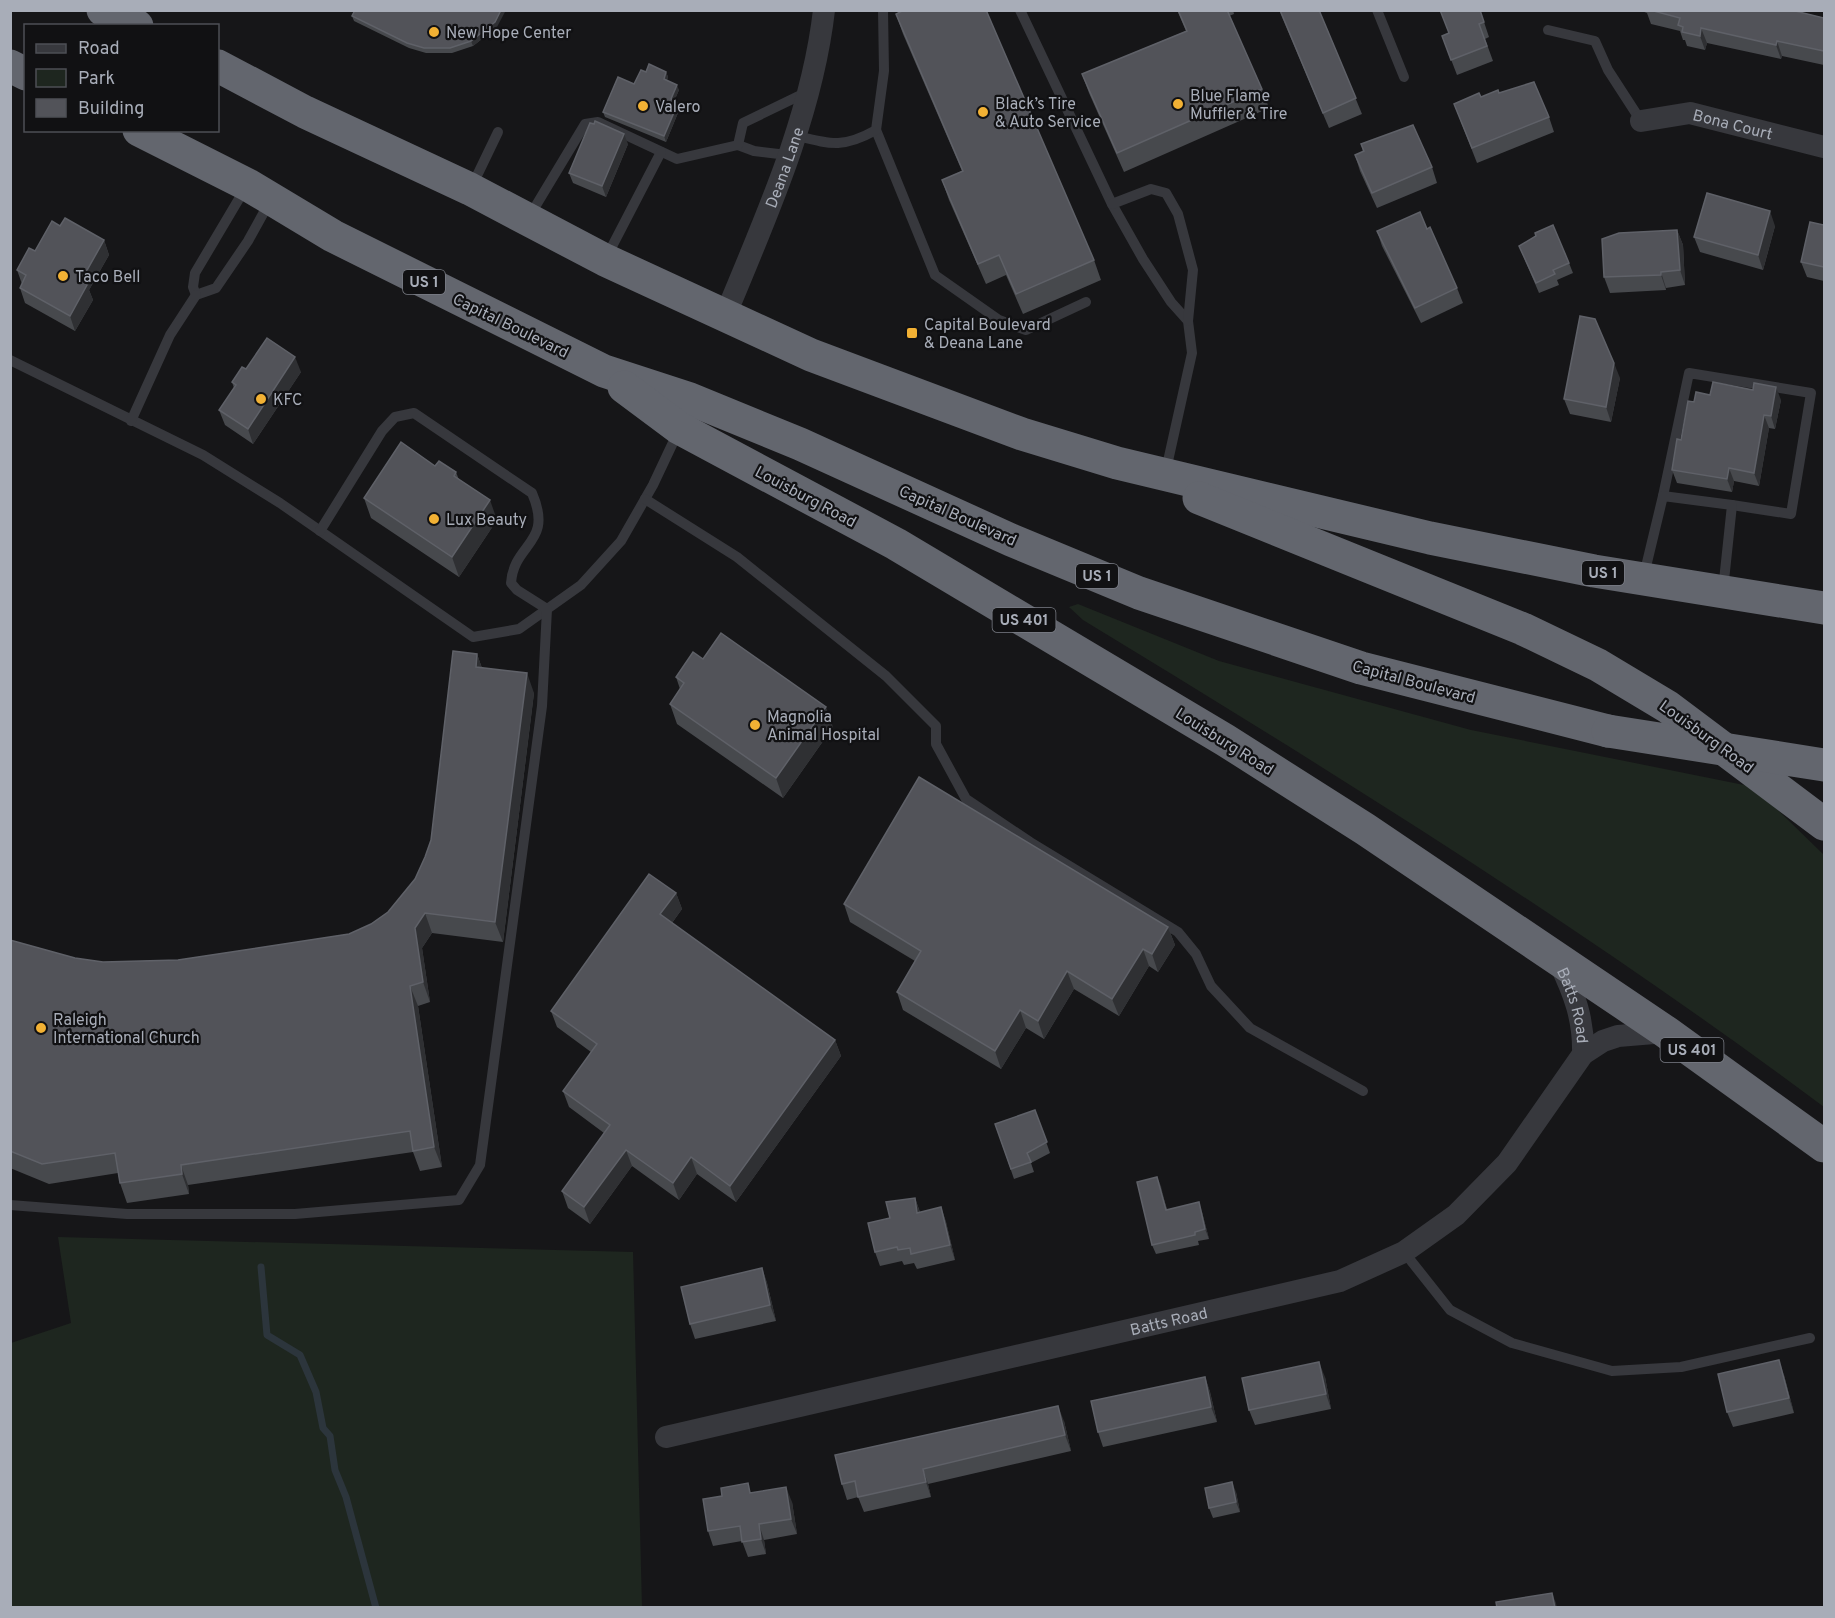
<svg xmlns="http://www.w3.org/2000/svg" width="1835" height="1618" font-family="Overpass,sans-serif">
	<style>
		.green { fill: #1e261f }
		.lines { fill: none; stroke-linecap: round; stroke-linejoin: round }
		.stream { stroke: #2c353c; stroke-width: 7 }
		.lane { stroke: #37383d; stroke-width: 10 }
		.street { stroke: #37383d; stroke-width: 22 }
		.highway { stroke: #63666e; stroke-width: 33 }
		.highway-bridge { stroke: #63666e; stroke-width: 33 }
		.wall { fill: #47494d }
		.shaded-wall { fill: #2f3033 }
		.building { fill: #525359; stroke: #5f6168; stroke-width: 1.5 }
		.poi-dot { fill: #f2b134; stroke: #111113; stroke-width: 2 }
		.labels { text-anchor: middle; stroke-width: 4.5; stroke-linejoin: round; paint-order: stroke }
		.shield { fill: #111113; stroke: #7b7e86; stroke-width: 1.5 }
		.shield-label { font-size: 15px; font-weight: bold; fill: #a8adb8 }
		.poi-label { font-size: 16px; fill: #a8adb8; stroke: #111113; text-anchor: start }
		.street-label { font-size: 16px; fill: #a8adb8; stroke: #111113 }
	</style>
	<rect width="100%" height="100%" fill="#161618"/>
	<g class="green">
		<path d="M1078,604l141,57 252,69 283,57 70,68v252c-237,-177 -488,-333 -741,-487l-14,-13z"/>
		<path d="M58,1237l575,15 9,355h-631v-264l60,-20z"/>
	</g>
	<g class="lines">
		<path class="stream" d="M261,1267l6,68 33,20 16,37 7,36 7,8 5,34 11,27 30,111"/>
		<g class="lane">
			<path d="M1020,10l92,194 31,55 28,43 17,19 4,32 -26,117"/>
			<path d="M1377,10l27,67"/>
			<path d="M1548,30l47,11 13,29 33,51"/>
			<path d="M876,130l59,145 64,45 27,10 60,-28"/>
			<path d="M794,135c36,9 48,14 82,-5l8,-59 -1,-61"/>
			<path d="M738,145l16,6 33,4"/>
			<path d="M472,186l26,-54"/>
			<path d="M1112,204l39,-15 15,4 12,21 15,56 -5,51"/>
			<path d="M529,217l56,-93 13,-2 79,37 61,-14 5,-22 64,-31"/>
			<path d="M606,258l55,-106"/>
			<path d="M196,295l20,-7 32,-47 21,-38"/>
			<path d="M196,295l-3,-8 2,-14 51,-86"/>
			<path d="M10,360l193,95 77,48 193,134 46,-8 62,-44 40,-44 32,-56 25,-53"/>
			<path d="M131,421l39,-86 26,-40"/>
			<path d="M1663,496l26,-123 122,20 -20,121 -59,-9"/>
			<path d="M645,499l92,58 149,119 50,50v18l30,55 64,43 148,90 18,22 15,32 39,42 113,63"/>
			<path d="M1644,575l19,-79 69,9 -9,85"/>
			<path d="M10,1205l117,9h168l164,-14 21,-35 62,-459 5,-97 -30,-19 -6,-7c3,-41 43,-39 21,-90l-118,-80 -19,4 -13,14 -62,100"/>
			<path d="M1404,1252l46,58 62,33 100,28 69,-4 129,-29"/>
		</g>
		<g class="street">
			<path id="s1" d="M1641,121l49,-8 134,34"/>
			<path id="s2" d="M725,316c40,-97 87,-200 99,-306"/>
			<path id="s3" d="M1559,962c15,31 25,57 24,92"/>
			<path id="s4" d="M666,1437l674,-156 64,-29 52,-37 51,-52 76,-109 20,-13 15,-5 48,-4"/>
		</g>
		<g class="highway">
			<path d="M103,10l34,16"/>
			<path d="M10,66l16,8"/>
			<path d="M218,66l87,46 165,77 135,71 206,95 211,79 95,29 313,75 164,33 230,37"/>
			<path d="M139,130l109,55 85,51 271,135 86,28 110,45 211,96 128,53 222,75 247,63"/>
			<path d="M624,387l55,41 217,116 329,196 140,89 301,203 158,114"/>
			<path d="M1199,498l324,131 75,36 70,42 156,117"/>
		</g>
		<path class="highway-bridge" d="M1608,731l216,34"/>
	</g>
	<g class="wall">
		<path d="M1177,10h56l1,4 -5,2 33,73 7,19 -145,64 -35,-79 -7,-19 104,-43z"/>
		<path d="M1279,10h40l43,104 -33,14z"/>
		<path d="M1480,10l9,27 -4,2 8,22 -36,14 -15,-39 7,-2z"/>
		<path d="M1639,10h153l32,8v47l-42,-9 -1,3 -74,-16 -2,7 -18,-4 -2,-6h-2l-3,-9 -29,-7 -4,-11z"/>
		<path d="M896,14l198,246 7,20 -78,34 -17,-39 -20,9 -37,-84 -7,-20 20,-9 -59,-137z"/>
		<path d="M352,16l145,11 -24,19 -21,7h-26l-17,-5 -55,-27z"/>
		<path d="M646,72h20l2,5 -1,3 12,10 -5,11 6,7 -14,34 -61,-25 -2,-5 31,-28z"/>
		<path d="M1499,93l50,24 5,15 -77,31 -23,-59z"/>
		<path d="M628,144l-22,53 -33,-14 -4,-10z"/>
		<path d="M1361,144l71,23 5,16 -60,25 -17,-37 -5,-16 8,-3z"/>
		<path d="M1824,225v56l-17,-4 -6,-15z"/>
		<path d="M60,226l44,14 5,15 -20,35 4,10 -18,31 -50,-28 -5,-15 2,-4 -5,-14z"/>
		<path d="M1775,226l-12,44 -63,-18 -6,-15z"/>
		<path d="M1427,229l30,59 6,15 -42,20 -39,-77 -5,-15z"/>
		<path d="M1677,230l6,15 2,40 -19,3v2l-56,3 -6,-16z"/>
		<path d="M1519,246l50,17 4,10 -16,7 2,5 -20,8z"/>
		<path d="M246,369l55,3 -48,72 -28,-19 -6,-15 15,-22 -2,-6z"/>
		<path d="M1620,378l-9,44 -41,-8 -6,-15z"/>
		<path d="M1710,395l71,5 -6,29 -6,-1 -10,58 -25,-5 -2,11 -55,-9 -5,-13 22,-68z"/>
		<path d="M435,466l21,6 3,8 38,40 -38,57 -88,-59 -7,-20z"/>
		<path d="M477,654l5,14 52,25 -31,249 -71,-9 -10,15 8,54 -12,4 24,161 -22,4 -7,-19 -225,33 1,9 -62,9 -7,-20 -2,-10 -69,11 -39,-16v-228l65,18 28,4 75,-2 171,-26 22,-10 17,-12 27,-33 10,-22 6,-17z"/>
		<path d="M703,659l130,68 -50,71 -106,-74 -7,-20 10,-15 -4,-12z"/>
		<path d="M676,893l6,16 -10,14 163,117 6,16 -105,146 -39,-28 -18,26 -47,-34 -42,58 -22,-16 -6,-17 42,-58 -35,-26 -6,-16 28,-39 -34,-25 -6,-16z"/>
		<path d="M844,904l324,23 7,18 -17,27 -9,-6 -30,50 -45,-27 -30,50 -18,-11 -25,41 -98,-59 -6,-18 18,-31 -65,-39z"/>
		<path d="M1035,1110l15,43 -19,10 3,9 -20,7 -19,-55z"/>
		<path d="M1157,1177l10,32 35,3 7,27 -11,2 1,4 -43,9 -4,-9z"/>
		<path d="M915,1198l5,14 21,-5 5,15 9,38 -38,9 -3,-6 -10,2 -2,-4 -22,5 -5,-14 15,-34z"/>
		<path d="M762,1268l5,15 9,38 -81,18 -5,-15z"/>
		<path d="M1784,1375l10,38 -61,14 -6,-15z"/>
		<path d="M1205,1377l5,15 7,30 -114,25 -5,-15z"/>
		<path d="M1325,1377l6,32 -76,16 -6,-15z"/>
		<path d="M1064,1421l7,30 -143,33 3,13 -67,15 -6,-15 -11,3 -5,-16z"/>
		<path d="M1236,1492l4,20 -27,6 -4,-10z"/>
		<path d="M752,1493l40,9 5,32 -33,6 2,14 -18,3 -6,-16 -29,5 -5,-15z"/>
	</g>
	<g class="shaded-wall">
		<path d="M501,10h5l-9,17 -24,19 -2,-5z"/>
		<path d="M1701,28l6,15 -2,7 -5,-14z"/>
		<path d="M1777,41l5,15 -1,3 -5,-14z"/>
		<path d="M666,72l2,5 -3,7 -1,-5z"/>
		<path d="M677,85l2,5 -6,14 -2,-5z"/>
		<path d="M678,103l2,5 -14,34 -2,-6z"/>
		<path d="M624,134l4,10 -22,53 -4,-11z"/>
		<path d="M1770,211l5,15 -12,44 -5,-15z"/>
		<path d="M1677,230l6,15 2,40 -5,-15z"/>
		<path d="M104,240l5,15 -20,35 4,10 -18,31 -5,-15 11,-35z"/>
		<path d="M1661,272l5,16v2l-5,-15z"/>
		<path d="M295,357l6,15 -48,72 -5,-15z"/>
		<path d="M1614,363l6,15 -9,44 -5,-15z"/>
		<path d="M1776,387l5,13 -6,29 -4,-13z"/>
		<path d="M1764,415l5,13 -10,58 -5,-13z"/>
		<path d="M1729,468l5,13 -2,11 -5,-13z"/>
		<path d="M490,500l7,20 -38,57 -7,-20z"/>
		<path d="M477,654l7,20 -8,-7z"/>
		<path d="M527,673l7,20 -31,249 -8,-20z"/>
		<path d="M826,707l7,20 -50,71 -7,-20z"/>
		<path d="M676,893l6,16 -16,22 -6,-17z"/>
		<path d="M425,913l7,20 -10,15 8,54 -7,-20 -8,-54z"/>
		<path d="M1168,927l7,18 -17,27 -6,-18z"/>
		<path d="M1143,949l6,17 -30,50 -7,-17z"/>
		<path d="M1067,971l7,18 -30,50 -6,-18z"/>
		<path d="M410,986l8,20 24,161 -8,-20z"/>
		<path d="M1020,1010l6,18 -25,41 -6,-18z"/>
		<path d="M835,1040l6,16 -105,146 -6,-16z"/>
		<path d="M626,1150l6,16 -42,58 -6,-17z"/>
		<path d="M691,1157l6,17 -18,26 -6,-17z"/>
		<path d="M181,1165l7,20 1,9 -7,-20z"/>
		<path d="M1157,1177l4,9 8,33 -3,-9z"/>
		<path d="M915,1198l5,15h-3z"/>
		<path d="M1199,1202l3,10 7,27 -4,-10z"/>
		<path d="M941,1207l5,15 9,38 -5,-15z"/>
		<path d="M762,1268l5,15 9,38 -6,-16z"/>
		<path d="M1779,1360l5,15 10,38 -5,-15z"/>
		<path d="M1319,1362l6,15 6,32 -5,-15z"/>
		<path d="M1205,1377l5,15 7,30 -6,-15z"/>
		<path d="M1058,1406l6,15 7,30 -6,-16z"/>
		<path d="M923,1469l5,15 3,13 -5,-15z"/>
		<path d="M1232,1482l4,10 4,20 -4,-10z"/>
		<path d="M786,1487l6,15 5,32 -6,-15z"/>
		<path d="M759,1524l5,16 2,14 -5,-15z"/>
		<path d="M1552,1593l4,10 1,5h-2z"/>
	</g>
	<g class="building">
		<path d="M355,10h146l-6,12 -24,19 -21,7h-26l-17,-5 -55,-27z"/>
		<path d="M904,10h82l108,250 -78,34 -17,-39 -21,9 -36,-84 21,-9 -67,-157z"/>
		<path d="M1178,10h49l35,79 -145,64 -35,-79 105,-43z"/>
		<path d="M1280,10h39l37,88 -33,15z"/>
		<path d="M1440,10h40l4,12 -5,2 8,22 -36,14 -9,-24 7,-3z"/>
		<path d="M1650,10h141l33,8v33l-47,-10 -1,4 -75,-17 -1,8 -18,-4 1,-5 -5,-2 2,-7z"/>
		<path d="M649,64l17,8 -2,7 13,6 -6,14 7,4 -14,33 -61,-24 15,-35 16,7 7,-14 5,2z"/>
		<path d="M1534,82l15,35 -77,31 -18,-44 25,-11 2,4 17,-7 1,3z"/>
		<path d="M595,121l29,13 -22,52 -33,-13 21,-50 4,1z"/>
		<path d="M1413,125l19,42 -60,26 -17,-38 9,-4 -3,-7z"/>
		<path d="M1707,193l63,18 -12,44 -64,-18z"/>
		<path d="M1420,212l7,17 3,-2 27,61 -42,20 -38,-77z"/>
		<path d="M65,218l39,22 -23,41 6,4 -17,31 -50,-28 6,-13 -9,-5 12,-22 6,3 17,-30 8,5z"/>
		<path d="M1810,222l14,3v42l-23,-5z"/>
		<path d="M1553,225l16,38 -16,7 2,4 -19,9 -17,-37 17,-10 -1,-3z"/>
		<path d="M1677,230l3,40 -19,2v3l-57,2 -2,-38 17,-6z"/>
		<path d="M1580,316l15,3 19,44 -8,44 -42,-8z"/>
		<path d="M267,338l28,19 -47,72 -29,-19 17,-25 -4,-3 10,-15 4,2z"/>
		<path d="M1713,382l40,8 1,-7 22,4 -5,29 -7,-1 -10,58 -25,-5 -2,11 -55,-9 5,-31 4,1 7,-39 6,1 2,-10 14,3z"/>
		<path d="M401,442l34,24 4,-5 17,11 -2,4 36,24 -38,57 -88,-59z"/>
		<path d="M721,633l105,74 -50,71 -106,-74 14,-21 -8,-6 17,-25 10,7z"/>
		<path d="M453,651l24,3 -1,13 51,6 -32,249 -70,-9 -10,15 8,54 -13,4 24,161 -21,4 -3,-20 -229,34 1,9 -62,9 -5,-30 -73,11 -32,-13v-211l65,18 28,4 75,-2 171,-26 22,-10 17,-12 27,-33 10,-22 6,-17z"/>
		<path d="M919,777l249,150 -16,27 -9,-5 -31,50 -45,-28 -29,50 -18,-11 -25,41 -98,-59 24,-41 -77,-47z"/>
		<path d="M649,874l27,19 -16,21 175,126 -105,146 -39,-29 -18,26 -47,-33 -42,57 -22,-16 48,-66 -47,-34 34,-47 -46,-33z"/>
		<path d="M1035,1110l12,32 -20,11 4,9 -20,7 -16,-45z"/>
		<path d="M1157,1177l9,33 33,-8 6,27 -10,3v3l-43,10 -15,-63z"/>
		<path d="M915,1198l2,15 24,-6 9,38 -39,9 -1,-6 -12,2 -1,-3 -22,5 -7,-29 22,-5 -4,-16z"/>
		<path d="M762,1268l8,37 -80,19 -9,-37z"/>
		<path d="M1779,1360l10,38 -62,14 -9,-38z"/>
		<path d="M1319,1362l7,32 -77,16 -7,-32z"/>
		<path d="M1205,1377l6,30 -113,25 -7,-31z"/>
		<path d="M1058,1406l7,29 -142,34 3,13 -68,15 -3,-16 -13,3 -7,-29z"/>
		<path d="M1232,1482l4,20 -27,6 -4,-20z"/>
		<path d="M748,1483l2,10 36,-6 5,32 -32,5 2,15 -19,3 -2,-16 -32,5 -5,-32 19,-3 -1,-8z"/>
		<path d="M1552,1593l3,15h-58l-1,-6z"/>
	</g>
	<g class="poi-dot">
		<circle cx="434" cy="32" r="6"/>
		<circle cx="1178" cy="104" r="6"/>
		<circle cx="643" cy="106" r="6"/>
		<circle cx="983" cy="112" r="6"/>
		<circle cx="63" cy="276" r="6"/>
		<rect x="906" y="327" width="12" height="12" rx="3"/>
		<circle cx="261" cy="399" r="6"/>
		<circle cx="434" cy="519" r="6"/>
		<circle cx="755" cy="725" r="6"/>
		<circle cx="41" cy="1028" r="6"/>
	</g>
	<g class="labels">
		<g class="shield">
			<rect x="403" y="270" width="42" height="24" rx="4.5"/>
			<rect x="1582" y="561" width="42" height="24" rx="4.5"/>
			<rect x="1076" y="564" width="42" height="24" rx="4.5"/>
			<rect x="992.5" y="608" width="63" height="24" rx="4.5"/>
			<rect x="1660.5" y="1038" width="63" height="24" rx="4.5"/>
		</g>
		<g class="shield-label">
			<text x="424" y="287">US 1</text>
			<text x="1603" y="578">US 1</text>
			<text x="1097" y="581">US 1</text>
			<text x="1024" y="625">US 401</text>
			<text x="1692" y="1055">US 401</text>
		</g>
		<g class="poi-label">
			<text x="446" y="38">New Hope Center</text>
			<text x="1190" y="101">Blue Flame<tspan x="1190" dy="18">Muffler &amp; Tire</tspan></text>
			<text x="995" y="109">Black’s Tire<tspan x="995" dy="18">&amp; Auto Service</tspan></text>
			<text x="655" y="112">Valero</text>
			<text x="75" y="282">Taco Bell</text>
			<text x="924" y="330">Capital Boulevard<tspan x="924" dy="18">&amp; Deana Lane</tspan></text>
			<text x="273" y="405">KFC</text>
			<text x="446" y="525">Lux Beauty</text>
			<text x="767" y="722">Magnolia<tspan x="767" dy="18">Animal Hospital</tspan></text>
			<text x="53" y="1025">Raleigh<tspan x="53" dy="18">International Church</tspan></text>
		</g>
		<g class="street-label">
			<text dy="6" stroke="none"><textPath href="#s1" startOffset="94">Bona Court</textPath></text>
			<text dy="6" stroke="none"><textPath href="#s2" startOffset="160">Deana Lane</textPath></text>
			<text transform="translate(511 325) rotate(26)" y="6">Capital Boulevard</text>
			<text transform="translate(806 496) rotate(28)" y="6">Louisburg Road</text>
			<text transform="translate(958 515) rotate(24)" y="6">Capital Boulevard</text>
			<text transform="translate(1414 681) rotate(15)" y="6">Capital Boulevard</text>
			<text transform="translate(1707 736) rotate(36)" y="6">Louisburg Road</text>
			<text transform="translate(1225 741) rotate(32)" y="6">Louisburg Road</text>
			<text dy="6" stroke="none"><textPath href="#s3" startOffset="46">Batts Road</textPath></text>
			<text dy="6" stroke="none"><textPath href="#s4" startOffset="516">Batts Road</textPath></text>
		</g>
	</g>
	<rect width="1835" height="1618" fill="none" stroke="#a8adb8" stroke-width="24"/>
	<rect x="24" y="24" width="195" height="108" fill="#111113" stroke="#4d4f55" stroke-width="1.5"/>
	<rect x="36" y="44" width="30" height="9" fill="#37383d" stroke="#4d4f55" stroke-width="1.5"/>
	<text x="78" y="54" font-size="18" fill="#a8adb8">Road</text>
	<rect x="36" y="69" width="30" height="18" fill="#1e261f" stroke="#4d4f55" stroke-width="1.5"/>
	<text x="78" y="84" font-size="18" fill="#a8adb8">Park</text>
	<rect x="36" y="99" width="30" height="18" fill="#525359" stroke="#4d4f55" stroke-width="1.5"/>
	<text x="78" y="114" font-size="18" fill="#a8adb8">Building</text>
</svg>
